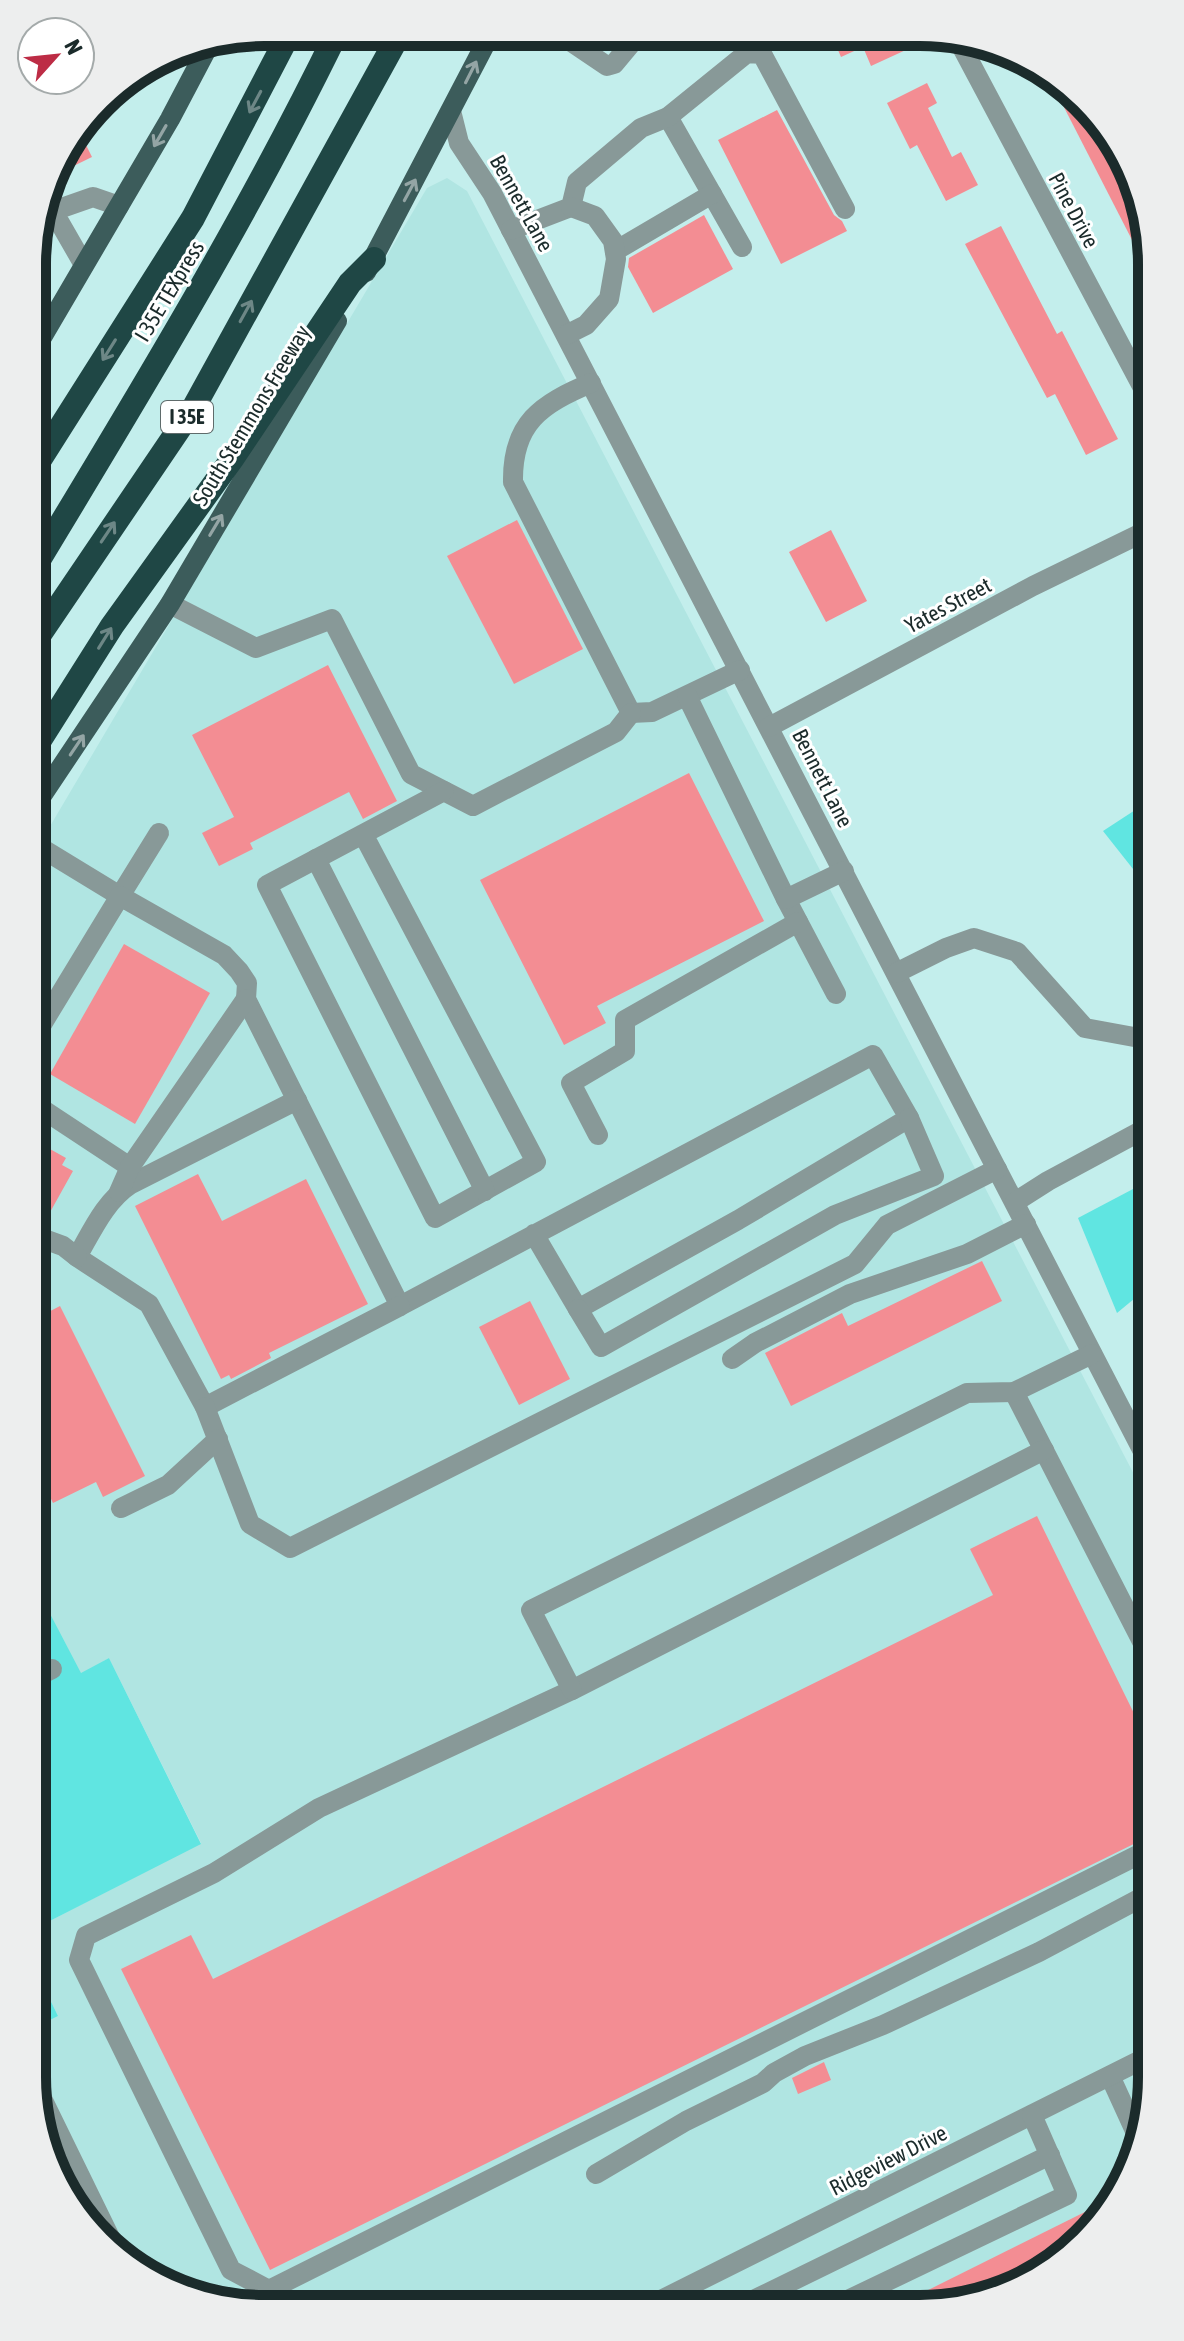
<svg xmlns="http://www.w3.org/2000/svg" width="1184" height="2341" font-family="'Asap Condensed',sans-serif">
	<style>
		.built { fill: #b0e5e2 }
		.green { fill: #60e5e1 }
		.building { fill: #f38d93 }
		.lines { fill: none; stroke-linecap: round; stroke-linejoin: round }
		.minor { stroke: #889998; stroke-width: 20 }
		.major { stroke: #3c5c5b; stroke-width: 20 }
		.highway { stroke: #1f4745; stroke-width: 24 }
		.oneway { stroke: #94a5a5 }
		.oneway2 { stroke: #6d8786 }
		.labels { text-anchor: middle; stroke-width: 6; stroke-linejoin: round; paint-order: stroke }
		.shield { fill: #fff; stroke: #5f6b6b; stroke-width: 2 }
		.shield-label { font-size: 20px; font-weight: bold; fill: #1b2b2b }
		.street-label { font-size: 22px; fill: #1b2b2b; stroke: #fff }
		.rim { fill: none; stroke: #1b2b2b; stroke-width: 10 }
	</style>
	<rect width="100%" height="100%" fill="#c3eeec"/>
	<path class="built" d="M447,178l20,13 685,1318 -1,583 -47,126 -110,79 -74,12 -686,-2 -122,-55 -68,-101 -12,-74v-48l26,-13 -26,-53v-33l169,-87 -92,-185 -28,16 -48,-93v-726l394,-667z"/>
	<g class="green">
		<path d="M1152,799v94l-49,-62z"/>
		<path d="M1152,1179v105l-35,29 -39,-95z"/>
		<path d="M33,1581l48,92 28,-15 92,186 -169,86z"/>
		<path d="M32,1963l26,53 -26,13z"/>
	</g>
	<g class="building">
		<path d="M832,36h70l6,13 -37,17 -8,-19 -22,10z"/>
		<path d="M1049,78l23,11 68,101 12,84 -2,1z"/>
		<path d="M927,83l10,20 -9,5 24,49 9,-5 17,33 -32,16 -29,-56 -7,4 -23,-46z"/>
		<path d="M777,110l57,105 8,6 5,10 -66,33 -63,-124z"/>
		<path d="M79,131l13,26 -41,20 5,-16z"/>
		<path d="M704,215l29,54 -80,44 -25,-46 1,-9z"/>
		<path d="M1001,226l56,108 5,-3 56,108 -32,16 -31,-61 -8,4 -82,-154z"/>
		<path d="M517,520l66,129 -69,35 -67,-128z"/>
		<path d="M831,530l36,71 -41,21 -37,-70z"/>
		<path d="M328,665l69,136 -34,18 -14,-27 -99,51 3,6 -34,17 -17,-33 32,-16 -42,-82z"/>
		<path d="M689,773l75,148 -167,85 9,17 -42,22 -84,-165z"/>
		<path d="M124,944l86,49 -75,131 -85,-50z"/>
		<path d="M41,1144l25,14 -4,7 11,6 -29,52 -11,-7v-57z"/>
		<path d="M198,1174l24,47 84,-42 62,125 -99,49 2,5 -40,21 -2,-4 -8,4 -86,-173z"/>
		<path d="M982,1261l20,40 -211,105 -26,-53 77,-40 6,13z"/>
		<path d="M530,1301l40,78 -51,26 -40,-78z"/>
		<path d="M60,1306l85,170 -42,21 -7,-15 -43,21 -20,-41v-142z"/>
		<path d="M1037,1516l115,234v85l-882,435 -149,-301 70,-34 22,44 780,-384 -23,-46z"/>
		<path d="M824,2062l7,18 -33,14 -6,-16z"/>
		<path d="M1111,2199l-7,19 -110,79 -74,12h-30z"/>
	</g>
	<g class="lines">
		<g class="minor">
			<path d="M566,34l1,5 40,27 7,-2 25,-30"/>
			<path d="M956,36l196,369"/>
			<path d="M451,111l8,32 33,50 660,1276"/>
			<path d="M668,117l74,130"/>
			<path d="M511,230l60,-23 6,-25 64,-54 27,-11 79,-64 15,1 83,155"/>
			<path d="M615,251l97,-57"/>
			<path d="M84,265l-31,-54 40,-14 26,9"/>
			<path d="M566,335l20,-10 23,-26 7,-40 -3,-18 -18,-25 -24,-9"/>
			<path d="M591,383c-50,21 -79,40 -78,99l118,231 21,-1 88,-42"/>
			<path d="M170,604l86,44 76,-29 79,155 62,32 143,-74 15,-19"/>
			<path d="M687,696l99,203 50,95"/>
			<path d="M769,727l264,-141 119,-58"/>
			<path d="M363,834l173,328 -101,56 -168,-333c59,-31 118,-63 177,-94"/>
			<path d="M33,843l87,53 39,-63"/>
			<path d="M316,859l169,332"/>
			<path d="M786,899l58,-28"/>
			<path d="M896,973l50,-25 28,-10 43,14 68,76 60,11"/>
			<path d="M33,1039l87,-143 104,59 15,16 8,12 -1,16 154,307 473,-251 36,63 -171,102 -160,89 -44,-75"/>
			<path d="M297,1100l-166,84c-26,17 -39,47 -54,73l72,47 56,103 195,-101"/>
			<path d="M33,1103l97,64"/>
			<path d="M598,1135l-27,-52 54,-32v-31l173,-98"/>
			<path d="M119,1192l11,-25 116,-168"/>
			<path d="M1015,1202l33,-21 104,-56"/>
			<path d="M33,1235l30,11 14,11"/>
			<path d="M578,1309l23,38 234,-132 99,-39 -25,-58"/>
			<path d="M732,1359l23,-16 95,-49 117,-40 59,-30"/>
			<path d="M1014,1392l138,269"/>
			<path d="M205,1407l45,117 40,24 565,-284 32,-39 110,-56"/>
			<path d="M1044,1450l-472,240 -253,118 -105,65 -128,63 -7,24 152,310 38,20 883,-442"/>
			<path d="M121,1508l47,-23 50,-46"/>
			<path d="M32,1679l20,-10"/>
			<path d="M572,1690l-41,-80 436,-217 47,-1 78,-38"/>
			<path d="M1110,2076l26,57"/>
			<path d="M32,2078l86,176"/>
			<path d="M596,2174l90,-53 77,-38 11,-10 31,-17 78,-31 156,-73 113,-60"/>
			<path d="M645,2308l506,-253"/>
			<path d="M737,2308l313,-153"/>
			<path d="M829,2309l238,-114 -35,-80"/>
		</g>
		<g class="major">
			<path d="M366,272l125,-239"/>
			<path d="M34,351l136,-232 40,-76"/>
			<path d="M33,809l137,-205 167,-283"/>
		</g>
		<g class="highway">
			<path d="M34,469l159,-251 97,-186"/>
			<path d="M34,568c106,-175 213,-351 303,-536"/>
			<path d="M34,643l160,-236 206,-374"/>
			<path d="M33,751l79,-125 120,-167 118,-176 24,-24"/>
		</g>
	</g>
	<defs><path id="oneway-shaft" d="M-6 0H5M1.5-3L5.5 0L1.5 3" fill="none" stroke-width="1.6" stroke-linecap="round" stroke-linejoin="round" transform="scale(2)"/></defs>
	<g class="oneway">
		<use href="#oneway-shaft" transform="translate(471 72) rotate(-63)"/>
		<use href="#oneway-shaft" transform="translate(160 136) rotate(120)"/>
		<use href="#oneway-shaft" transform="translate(410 190) rotate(-62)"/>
		<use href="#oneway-shaft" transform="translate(216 525) rotate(-59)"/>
		<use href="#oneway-shaft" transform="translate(77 745) rotate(-56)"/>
	</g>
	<g class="oneway2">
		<use href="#oneway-shaft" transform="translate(255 102) rotate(118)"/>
		<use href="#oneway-shaft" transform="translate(246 311) rotate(-61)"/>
		<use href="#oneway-shaft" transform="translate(109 350) rotate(122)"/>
		<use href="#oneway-shaft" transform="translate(108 532) rotate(-56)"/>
		<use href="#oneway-shaft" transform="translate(105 638) rotate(-58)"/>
	</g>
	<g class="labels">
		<rect class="shield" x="161" y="401" width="52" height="32" rx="6"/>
		<g class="shield-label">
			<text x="187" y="424">I 35E</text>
		</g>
		<g class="street-label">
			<text transform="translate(522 203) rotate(61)" y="8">Bennett Lane</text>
			<text transform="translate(1074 210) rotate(62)" y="8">Pine Drive</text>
			<text transform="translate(169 291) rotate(-59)" y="8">I 35E TEXpress</text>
			<text transform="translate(251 415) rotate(-59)" y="8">South Stemmons Freeway</text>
			<text transform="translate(948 605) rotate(-28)" y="8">Yates Street</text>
			<text transform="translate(823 778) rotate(63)" y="8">Bennett Lane</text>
			<text transform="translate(888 2160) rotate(-27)" y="8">Ridgeview Drive</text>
		</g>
	</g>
	<path d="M0 0H1184V2341H0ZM264 46H920A218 218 0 0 1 1138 264V2077A218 218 0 0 1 920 2295H264A218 218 0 0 1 46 2077V264A218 218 0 0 1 264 46Z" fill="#edeeee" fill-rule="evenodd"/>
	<path class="rim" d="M264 46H920A218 218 0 0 1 1138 264V2077A218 218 0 0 1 920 2295H264A218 218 0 0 1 46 2077V264A218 218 0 0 1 264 46Z"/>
	<g transform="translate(56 56) rotate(63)"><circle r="38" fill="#ffffff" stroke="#a4aaaa" stroke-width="2"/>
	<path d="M0-6L14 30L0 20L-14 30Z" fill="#bd2c45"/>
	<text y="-12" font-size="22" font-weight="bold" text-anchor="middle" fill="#1b2b2b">N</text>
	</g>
</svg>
